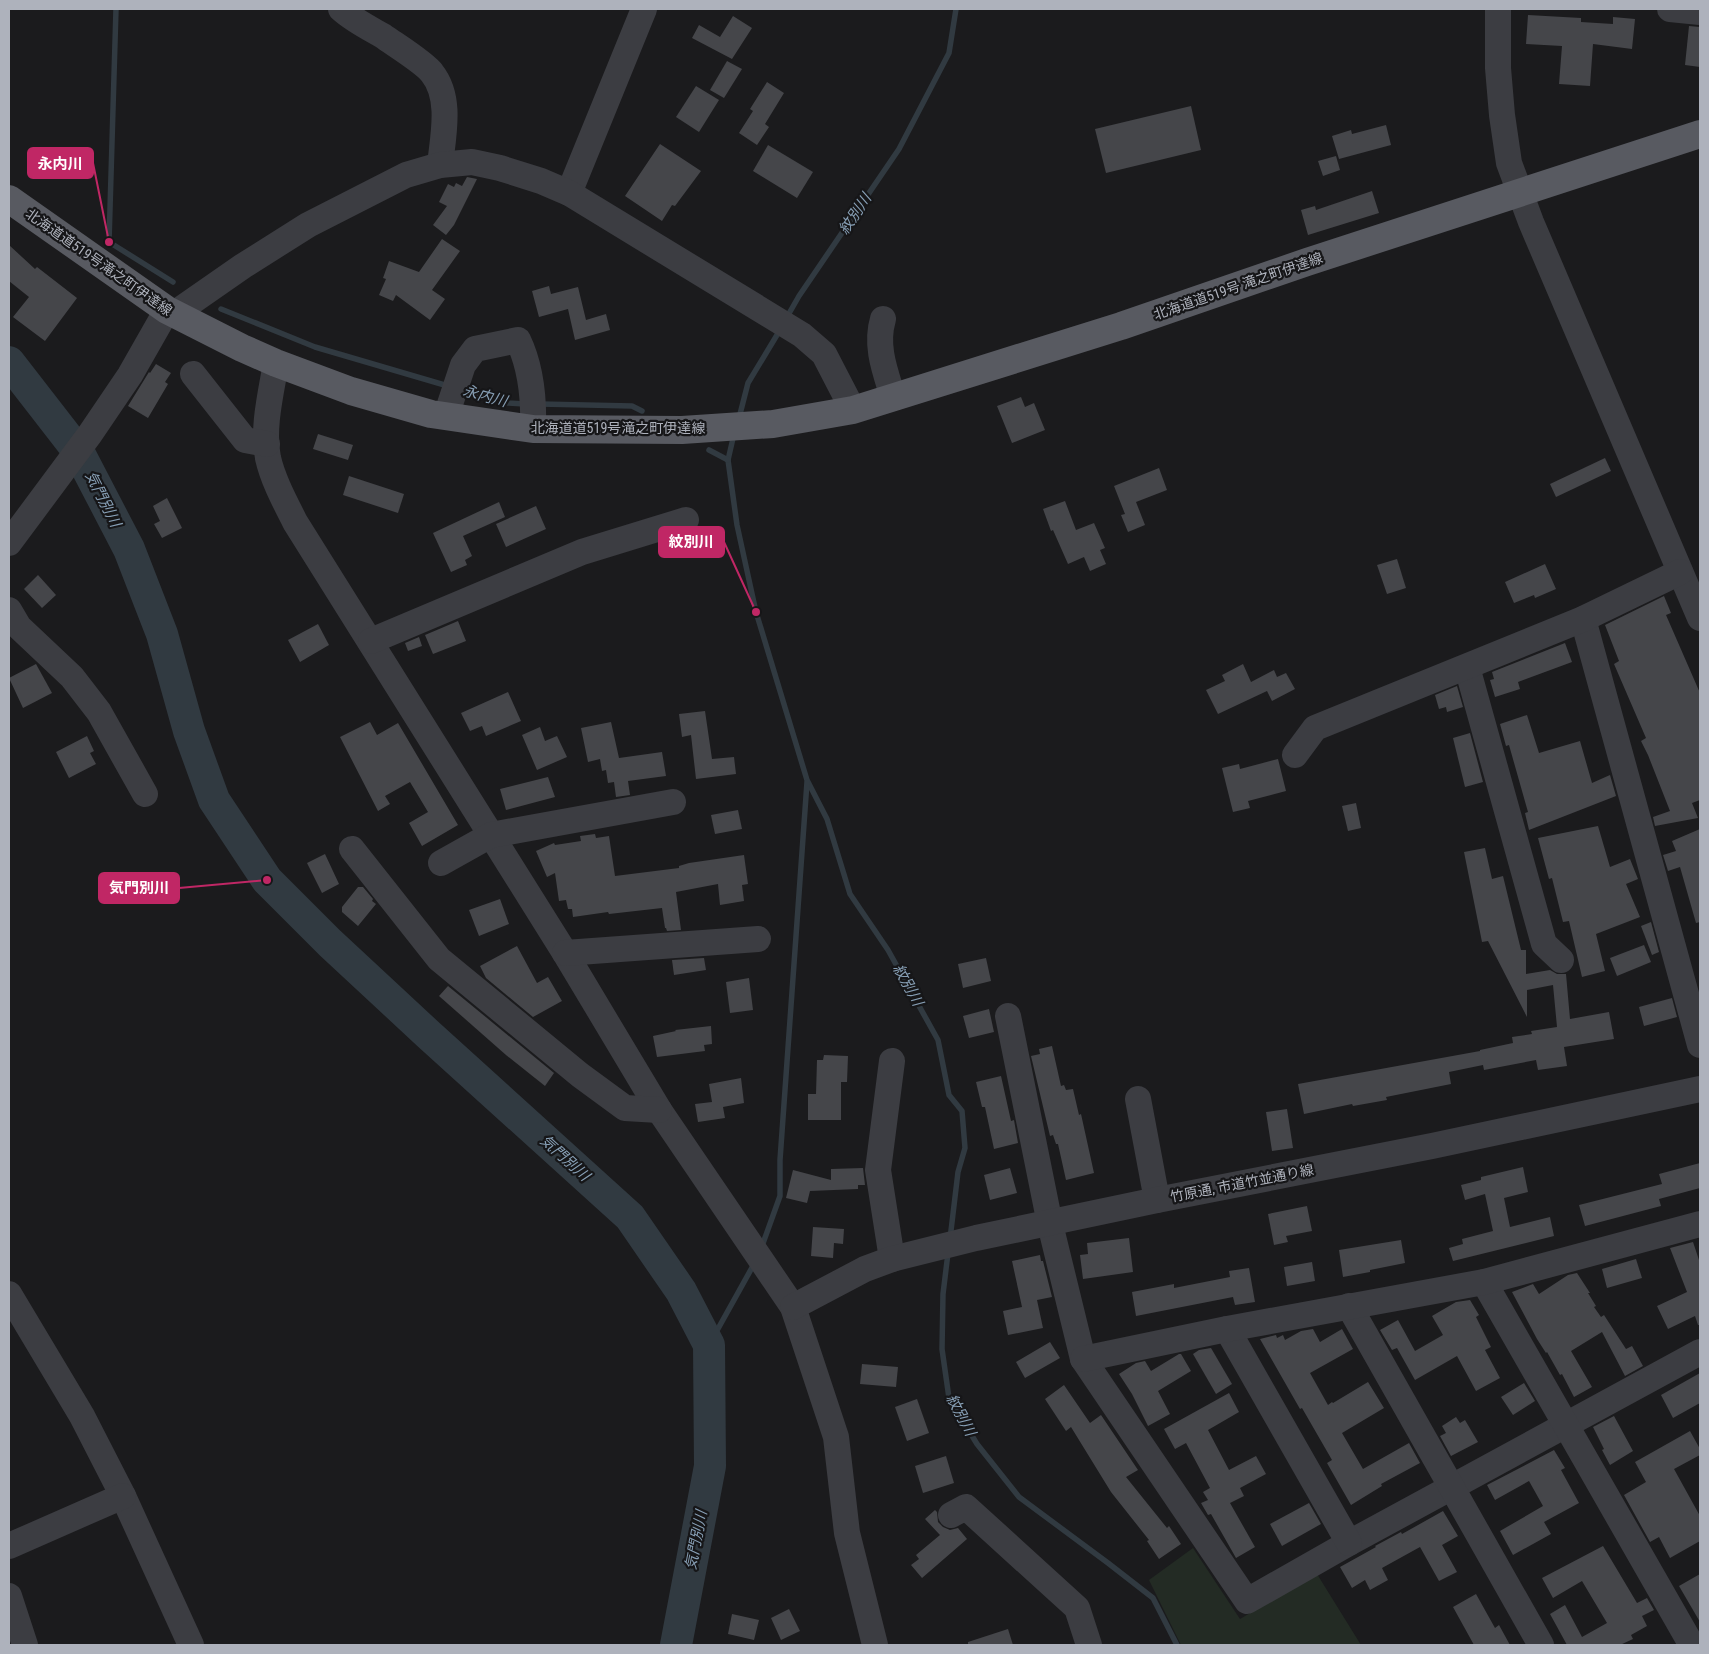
<svg xmlns="http://www.w3.org/2000/svg" width="1709" height="1654" font-family="'Roboto Condensed','Noto Sans JP',sans-serif">
	<style>
		.green { fill: #232b24 }
		.lines { fill: none; stroke-linecap: round; stroke-linejoin: round }
		.stream { stroke: #313a41; stroke-width: 5.5 }
		.river { stroke: #313a41; stroke-width: 32 }
		.building { fill: #45464a }
		.minor { stroke: #3c3d42; stroke-width: 26 }
		.major { stroke: #585a61; stroke-width: 28 }
		.labels { text-anchor: middle; stroke-width: 4.5; stroke-linejoin: round; paint-order: stroke }
		.street-label { font-size: 14px; fill: #aeb2bc; stroke: #161618 }
		.water-label { font-size: 15px; font-style: italic; fill: #879fb5; stroke: #161618 }
		.leader { fill: none; stroke: #c02765; stroke-width: 2 }
		.callout-dot { fill: #c02765; stroke: #161618; stroke-width: 2 }
		.callout { fill: #c02765; stroke: #c02765; stroke-width: 2 }
		.callout-label { font-size: 15px; text-anchor: middle; font-weight: bold; fill: #fff }
	</style>
	<rect width="100%" height="100%" fill="#1b1b1d"/>
	<path class="green" d="M1193,1548l47,71 77,-45 44,71h-180l-32,-65z"/>
	<g class="lines">
		<g class="stream">
			<path d="M116,9l-7,233 64,40"/>
			<path d="M221,309l94,38 133,39"/>
			<path d="M787,317l12,-21 100,-147 50,-96 7,-44"/>
			<path d="M462,390l46,13 17,1"/>
			<path d="M540,404l92,2 10,5"/>
			<path d="M739,418l9,-35 32,-53"/>
			<path d="M734,434l-6,26 9,65 19,87 51,168 20,39 23,75 38,56 50,90 11,55 13,16 3,37 -7,24 -8,67"/>
			<path d="M709,450l19,10"/>
			<path d="M762,1246l18,-50v-36l27,-378"/>
			<path d="M948,1253l-5,41 -1,55 7,49 28,46 42,53 89,66 45,35 24,47"/>
			<path d="M709,1345l45,-81"/>
		</g>
		<path class="river" d="M9,362l69,89 51,98 33,85 27,97 25,69 53,80 63,63 99,92 201,182 51,74 28,54 1,121 -34,179"/>
	</g>
	<g class="building">
		<path d="M1528,15l53,3v4l32,2v-7l22,2 -3,30 -39,-5 -3,42 -31,-2 3,-38 -36,-2z"/>
		<path d="M733,16l19,12 -20,31 -40,-21 7,-13 21,12z"/>
		<path d="M1689,26l11,1v40l-15,-2z"/>
		<path d="M727,61l15,8 -18,29 -14,-8z"/>
		<path d="M767,82l17,11 -19,31 4,3 -12,18 -18,-12 14,-22 -3,-2z"/>
		<path d="M696,86l23,14 -20,32 -23,-15z"/>
		<path d="M1191,106l10,44 -95,23 -11,-44z"/>
		<path d="M1386,125l5,20 -52,14 -7,-23 19,-6 1,4z"/>
		<path d="M660,144l41,27 -26,35 -3,-1 -10,16 -37,-25z"/>
		<path d="M768,145l45,27 -16,26 -44,-27z"/>
		<path d="M1336,156l4,14 -17,6 -5,-15z"/>
		<path d="M467,177l10,2 -23,46 -8,10 -13,-10 14,-19 -8,-4 9,-18 6,3 2,-4 6,3z"/>
		<path d="M1372,191l7,22 -71,22 -7,-25 14,-4 1,4z"/>
		<path d="M442,239l18,12 -28,39 13,9 -15,21 -34,-25 -3,6 -14,-6 7,-16 -3,-1 6,-17 30,11z"/>
		<path d="M9,245l26,24 2,-2 40,31 -32,43 -32,-24 16,-20 -20,-16z"/>
		<path d="M549,286l2,8 27,-7 8,33 20,-6 4,16 -35,10 -7,-31 -29,8 -7,-26z"/>
		<path d="M156,364l15,9 -6,9 3,2 -20,34 -20,-12 21,-34 1,1z"/>
		<path d="M1021,397l4,10 9,-4 11,27 -33,13 -15,-37z"/>
		<path d="M318,434l35,11 -5,15 -35,-11z"/>
		<path d="M1605,458l6,13 -55,26 -6,-13z"/>
		<path d="M1159,468l8,22 -31,12 9,23 -17,7 -7,-17 4,-1 -11,-28z"/>
		<path d="M349,476l55,18 -6,19 -55,-18z"/>
		<path d="M167,498l15,30 -20,10 -8,-14 6,-3 -7,-15z"/>
		<path d="M1065,501l11,29 18,-7 11,25 -5,2 6,14 -16,7 -6,-14 -16,7 -15,-34 -2,1 -8,-22z"/>
		<path d="M499,502l6,15 -42,19 9,20 -7,4 2,5 -16,7 -18,-39z"/>
		<path d="M536,506l10,23 -40,18 -10,-23z"/>
		<path d="M1397,559l9,29 -19,6 -10,-29z"/>
		<path d="M1545,564l11,25 -21,9 -1,-3 -20,8 -9,-21z"/>
		<path d="M38,575l18,20 -14,13 -18,-19z"/>
		<path d="M1664,596l7,17 -5,2 34,78v107l-8,3 6,15 -43,8 -2,-9 17,-6 -22,-56 -7,-14 5,-3 -32,-74 5,-3 -14,-36z"/>
		<path d="M458,621l8,20 -33,13 -8,-19z"/>
		<path d="M318,624l11,21 -29,17 -12,-22z"/>
		<path d="M419,637l3,9 -14,5 -3,-8z"/>
		<path d="M1565,643l7,19 -54,20 2,7 -25,8 -5,-17 4,-1 -2,-7z"/>
		<path d="M36,664l16,29 -29,15 -14,-30z"/>
		<path d="M1243,664l8,18 23,-12 3,7 9,-4 9,16 -23,12 -5,-10 -49,23 -12,-24 19,-9 -3,-6z"/>
		<path d="M1457,686l6,21 -16,5 -1,-5 -7,2 -4,-14z"/>
		<path d="M508,692l13,29 -35,15 -4,-10 -12,5 -9,-18z"/>
		<path d="M705,711l7,48 22,-2 2,17 -40,5 -5,-44 -9,2 -3,-23z"/>
		<path d="M1527,715l12,38 41,-12 12,42 18,-8 6,21 -87,34 -4,-17 3,-1 -19,-67 -3,1 -6,-22z"/>
		<path d="M370,722l7,13 21,-12 60,102 -36,21 -13,-23 19,-11 -18,-30 -25,14 5,8 -12,7 -38,-74z"/>
		<path d="M611,722l8,36 43,-6 4,24 -38,5 2,14 -14,2 -2,-15 -6,1 -2,-13 -4,1 -2,-12 -12,3 -7,-34z"/>
		<path d="M540,727l5,14 12,-5 10,21 -30,13 -15,-35z"/>
		<path d="M1470,733l13,49 -18,5 -12,-49z"/>
		<path d="M87,736l7,15 -4,2 6,11 -27,14 -13,-26z"/>
		<path d="M1278,759l8,32 -38,10 2,7 -17,4 -11,-44 17,-4 1,5z"/>
		<path d="M548,777l7,20 -49,13 -6,-21z"/>
		<path d="M1356,803l5,25 -13,3 -6,-25z"/>
		<path d="M738,810l4,19 -27,5 -4,-19z"/>
		<path d="M1598,826l12,41 20,-8 8,20 -12,5 14,33 -44,17 9,37 -23,6 -13,-56 -6,1 -11,-44 -3,1 -11,-41z"/>
		<path d="M1700,829v93l-4,1 -16,-56 -12,4 -5,-16 13,-4 -4,-10z"/>
		<path d="M595,834l1,4 13,-2 6,40 64,-8v-2l10,-3 55,-8 4,29 -6,1 2,16 -24,4 -2,-21 -42,8 5,38 -14,1 -1,-3h-1l-3,-20 -53,6 -1,-2 -35,5 -1,-8h-4l-2,-9 -7,1 -4,-28 -8,4 -11,-26 18,-8 1,2 26,-4 -1,-5z"/>
		<path d="M1485,848l7,31 11,-3 18,74h5v24l24,-4 7,4h9l4,45 39,-7 5,27 -50,8 3,19 -29,4 -2,-10 -52,10 -1,-5 -34,7 2,12 -65,13 1,3 -34,6 -1,-2 -48,10 -6,-30 182,-33v-1l33,-7 -1,-6 20,-3 -1,-3 26,-4 -4,-42 -26,5v27l-39,-76 -6,1 -18,-90z"/>
		<path d="M325,854l14,30 -17,9 -15,-30z"/>
		<path d="M358,887h5l10,12 -1,2 4,3 -18,22 -16,-14v-5z"/>
		<path d="M500,899l9,25 -30,12 -10,-26z"/>
		<path d="M1651,922l8,30 -7,3 -11,-29z"/>
		<path d="M1644,945l7,17 -34,14 -7,-18z"/>
		<path d="M517,946l20,37 11,-6 14,24 -29,16 -47,-39 -6,-12z"/>
		<path d="M704,958l2,12 -32,5 -2,-15z"/>
		<path d="M986,958l5,23 -28,7 -5,-24z"/>
		<path d="M749,978l4,32 -23,3 -4,-31z"/>
		<path d="M448,986l106,87 -9,13 -39,-31 -67,-59z"/>
		<path d="M1672,998l5,19 -33,9 -5,-19z"/>
		<path d="M989,1009l5,23 -25,6 -6,-22z"/>
		<path d="M711,1026l1,18 -8,1 1,6 -48,6 -4,-21 23,-5 -1,-1z"/>
		<path d="M1052,1046l9,40 3,-1 2,5 7,-1 6,26 2,-1 13,59 -28,7 -8,-36h-2l-3,-9 -3,1 -19,-80 9,-2 -1,-5z"/>
		<path d="M824,1055l24,1 -1,26h-6v38h-33v-26h8l1,-34h6z"/>
		<path d="M1001,1076l10,45 3,-1 4,23 -24,6 -9,-42h-3l-6,-25z"/>
		<path d="M741,1078l3,25 -21,4 2,11 -27,4 -3,-18 17,-2 -3,-18z"/>
		<path d="M1287,1109l6,39 -21,3 -6,-39z"/>
		<path d="M1700,1163v25l-41,11 2,7 -76,20 -6,-21 83,-21 -3,-10z"/>
		<path d="M1523,1167l5,25 -24,6 6,29 40,-10 4,19 -101,25 -4,-13 14,-4 -1,-5 31,-8 -8,-37 -20,6 -4,-15 20,-5v-3z"/>
		<path d="M863,1168l2,17h-7v4l-48,2 -3,12 -21,-5 7,-28 38,10v-11z"/>
		<path d="M1010,1168l7,25 -27,7 -6,-25z"/>
		<path d="M1307,1206l5,25 -26,5 2,6 -14,3 -6,-31z"/>
		<path d="M813,1227l31,2 -1,15 -9,-1 -1,15 -22,-2z"/>
		<path d="M1129,1238l4,34 -50,7 -3,-24 8,-1 -1,-11z"/>
		<path d="M1401,1240l4,23 -35,7v2l-27,5 -4,-27z"/>
		<path d="M1693,1242l7,21v62h-2l-3,-9 -27,13 -11,-23 30,-14 -17,-44z"/>
		<path d="M1040,1255l1,6h2l9,36 -15,3 6,28 -35,7 -5,-24 19,-4 -10,-46z"/>
		<path d="M1636,1259l6,19 -35,10 -5,-19z"/>
		<path d="M1312,1262l3,19 -28,5 -3,-19z"/>
		<path d="M1249,1268l6,34 -20,3 -2,-8 -97,19 -4,-24 42,-8v4l56,-11 -1,-6z"/>
		<path d="M1577,1273l13,20h-2l8,13 -2,1 7,10 3,-2 22,34 6,-3 11,20 -18,10 -23,-44 -31,19 21,36 -18,10 -12,-23 -2,1 -13,-23 -1,1 -9,-14 -25,-47 21,-8 6,10 29,-19z"/>
		<path d="M1470,1300l9,15 -3,2 15,30 -6,3 15,28 -24,13 -19,-35 -42,24 -18,-32 -5,2 -12,-20 18,-10 17,31 28,-16 -11,-19 24,-14z"/>
		<path d="M1313,1329l7,13 22,-13 11,20 -43,24 18,32 4,-3 1,1 35,-21 16,26 -42,25 21,36 46,-26 11,20 -39,21 1,2 -31,19 -24,-42 5,-3 -30,-52 -2,1 -40,-70 16,-4 1,3 6,-3 2,5 16,-9z"/>
		<path d="M1050,1342l10,16 -35,20 -9,-16z"/>
		<path d="M1211,1348l21,36 -16,10 -23,-40 6,-4z"/>
		<path d="M1179,1354h2l10,17 -33,20 12,23 -22,12 -16,-32 -13,-20 17,-11 9,-2 6,10z"/>
		<path d="M862,1364l36,3 -2,20 -36,-3z"/>
		<path d="M1700,1373v30l-27,15 -12,-23z"/>
		<path d="M1524,1383l11,18 -22,14 -12,-18z"/>
		<path d="M1064,1385l26,38 11,-8 37,55 -12,7 41,51 2,-2 12,18 -22,15 -12,-18 2,-1 -38,-48 -40,-65 -5,4 -21,-32z"/>
		<path d="M1229,1393l10,19 -31,18 21,40 27,-14 10,18 -26,14 4,8 -14,7 25,44 -19,11 -25,-44 -3,1 -7,-12 7,-3 -5,-8 7,-4 -24,-45 -11,6 -11,-20z"/>
		<path d="M917,1399l12,34 -22,8 -12,-34z"/>
		<path d="M1614,1416l19,35 -23,14 -8,-15 2,-1 -11,-22z"/>
		<path d="M1456,1417l4,6 5,-3 13,22 -27,14 -11,-20 6,-3 -4,-7z"/>
		<path d="M1690,1431l10,18v6l-26,14 26,47v25l-30,17 -11,-21 -9,5 -26,-47 22,-13 -11,-20z"/>
		<path d="M1554,1450l11,18 -4,2 18,33 -35,19 7,12 -38,21 -13,-24 43,-25 -14,-25 -34,19 -8,-15z"/>
		<path d="M946,1456l8,27 -31,10 -8,-27z"/>
		<path d="M1309,1503l12,21 -39,22 -12,-22z"/>
		<path d="M935,1510l2,2 1,10 5,5 7,3 8,-2 9,11 -45,39 -11,-13 8,-6 -3,-4 24,-20 -15,-16z"/>
		<path d="M1443,1511l15,25 -16,9 15,27 -18,9 -19,-34 -38,21 6,12 -18,10 -5,-10 -13,8 -12,-21 36,-20 -1,-1 26,-14 1,2z"/>
		<path d="M1603,1546l34,57 10,-5 7,12 -12,6 5,10 -16,9 2,4 -13,6h-53l-17,-31 15,-9 17,32 25,-14 -25,-42 -29,17 -11,-20z"/>
		<path d="M1700,1574v48l-21,-36z"/>
		<path d="M1476,1594l19,34 4,-3 11,20h-36l-21,-38z"/>
		<path d="M789,1609l11,22 -19,9 -10,-22z"/>
		<path d="M732,1614l27,6 -5,20 -26,-6z"/>
		<path d="M1008,1629l5,16h-45v-3z"/>
	</g>
	<g class="lines">
		<g class="minor">
			<path d="M341,9c12,11 28,19 42,27 11,8 42,27 49,37 20,25 11,63 8,92"/>
			<path d="M1498,9v59l4,47 7,48 22,59 169,396"/>
			<path d="M1670,9l30,3"/>
			<path d="M569,193l75,-184"/>
			<path d="M174,314l69,-48 65,-41 98,-50 34,-10 32,-3 28,6 41,13 28,12 233,142 22,19 29,56"/>
			<path d="M883,319c-8,27 2,52 10,78"/>
			<path d="M276,363c-5,30 -14,65 -8,95 5,22 17,44 27,64l270,431 94,157 134,197 43,130 11,96 28,112"/>
			<path d="M193,374l52,66 22,4"/>
			<path d="M446,416l17,-51 12,-16 43,-9c13,27 16,60 15,89"/>
			<path d="M9,543l81,-109 40,-59 37,-65"/>
			<path d="M9,610l10,17 53,50 27,35 46,82"/>
			<path d="M1583,619l117,426"/>
			<path d="M371,641l211,-89 104,-32"/>
			<path d="M1467,667l77,277 17,16"/>
			<path d="M1295,755l20,-27 268,-109 97,-47"/>
			<path d="M352,849l87,110 141,116 45,33 34,2"/>
			<path d="M441,863l50,-28 182,-33"/>
			<path d="M565,953l193,-14"/>
			<path d="M1008,1016l42,208 33,135 164,242 102,-58 351,-191"/>
			<path d="M1138,1099l19,101"/>
			<path d="M892,1259l-14,-89 14,-109"/>
			<path d="M1484,1282l206,360"/>
			<path d="M9,1294l73,122 41,80 68,149"/>
			<path d="M1349,1306l192,339"/>
			<path d="M793,1307l72,-38 27,-10 84,-21 181,-38 275,-54 268,-57"/>
			<path d="M1227,1329l122,214"/>
			<path d="M1083,1359l144,-30 257,-47 216,-58"/>
			<path d="M951,1515l15,-8 111,101 12,37"/>
			<path d="M9,1546l114,-50"/>
			<path d="M9,1596l16,49"/>
		</g>
		<path class="major" d="M9,199l158,111 75,38 34,15 75,28 80,23 102,15 149,1 91,-6 80,-14 268,-84 186,-64 393,-128"/>
	</g>
	<g class="labels">
		<g class="street-label">
			<text transform="translate(99 262) rotate(35)" y="5">北海道道519号滝之町伊達線</text>
			<text transform="translate(1238 286) rotate(-19)" y="5">北海道道519号 滝之町伊達線</text>
			<text x="618" y="433">北海道道519号滝之町伊達線</text>
			<text transform="translate(1242 1183) rotate(-11)" y="5">竹原通, 市道竹並通り線</text>
		</g>
		<g class="water-label">
			<text transform="translate(855 214) rotate(-56)" y="5">紋別川</text>
			<text transform="translate(485 396) rotate(15)" y="5">永内川</text>
			<text transform="translate(103 499) rotate(63)" y="5">気門別川</text>
			<text transform="translate(908 985) rotate(61)" y="5">紋別川</text>
			<text transform="translate(565 1158) rotate(42)" y="5">気門別川</text>
			<text transform="translate(961 1415) rotate(62)" y="5">紋別川</text>
			<text transform="translate(696 1540) rotate(-79)" y="5">気門別川</text>
		</g>
	</g>
	<path class="leader" d="M109 242L93 163M756 612L724 542M267 880L179 888"/>
	<g class="callout-dot">
		<circle cx="109" cy="242" r="5"/>
		<circle cx="756" cy="612" r="5"/>
		<circle cx="267" cy="880" r="5"/>
	</g>
	<g class="callout">
		<rect x="28" y="148" width="65" height="30" rx="5"/>
		<rect x="659" y="527" width="65" height="30" rx="5"/>
		<rect x="99" y="873" width="80" height="30" rx="5"/>
	</g>
	<g class="callout-label">
		<text x="60" y="169">永内川</text>
		<text x="691" y="547">紋別川</text>
		<text x="139" y="893">気門別川</text>
	</g>
	<rect width="1709" height="1654" fill="none" stroke="#aeb2bc" stroke-width="20"/>
</svg>
